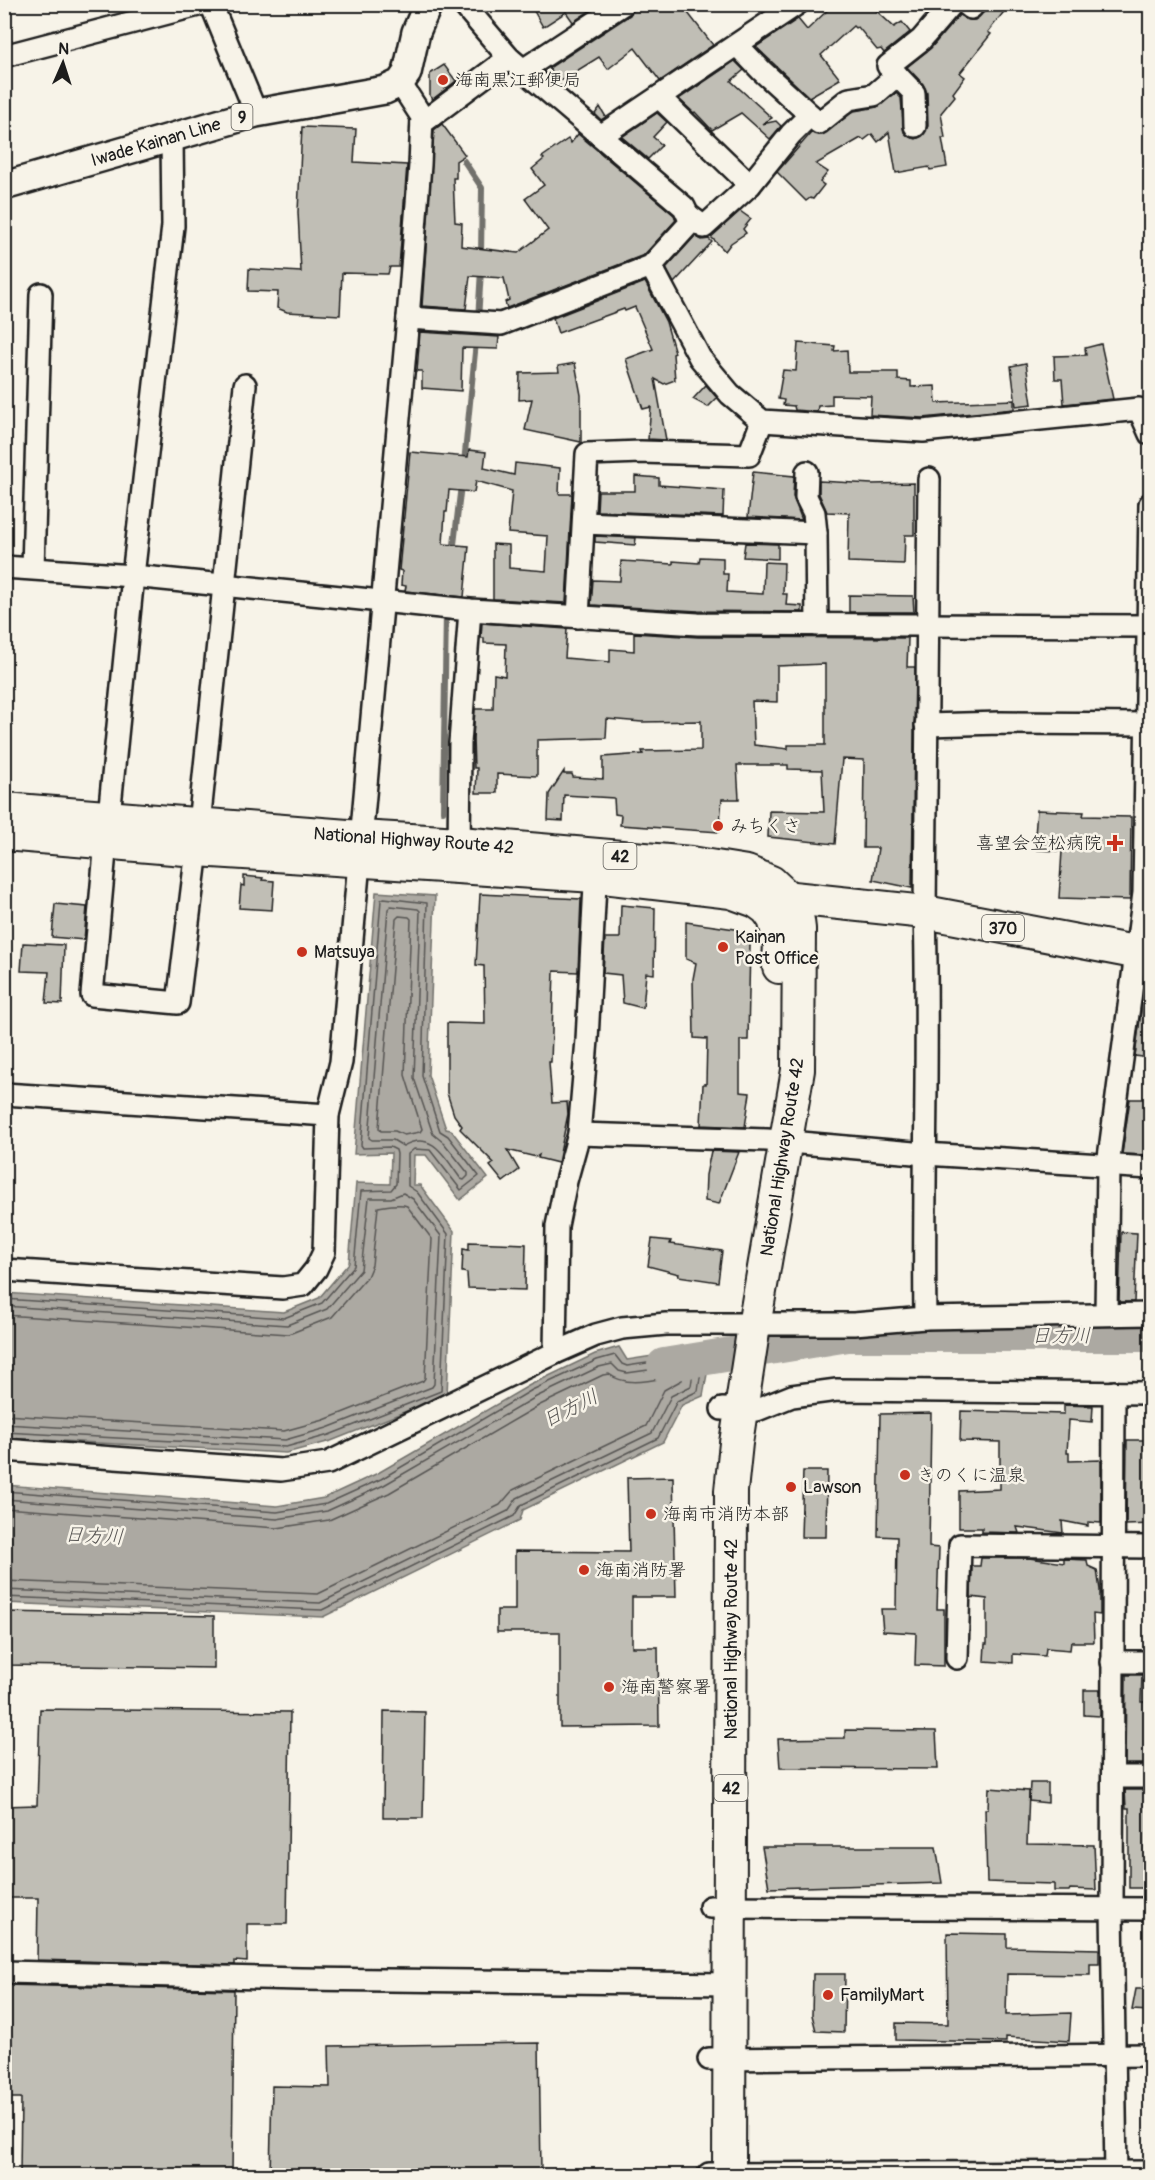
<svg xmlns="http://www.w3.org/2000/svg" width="1155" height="2180" font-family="Pangolin,'Klee One',sans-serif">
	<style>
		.water { fill: #aca9a2; stroke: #72716c; stroke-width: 1.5 }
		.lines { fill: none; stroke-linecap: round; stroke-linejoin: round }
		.shore { stroke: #565452; stroke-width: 1.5 }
		.stream { stroke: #72716c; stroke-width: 6 }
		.river { stroke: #aca9a2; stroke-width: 34 }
		.building { fill: #c0beb5; stroke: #1c1c1c; stroke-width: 1.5; fill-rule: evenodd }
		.minor-casing { stroke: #1c1c1c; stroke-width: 26 }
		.major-casing { stroke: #1c1c1c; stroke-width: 32 }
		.highway-casing { stroke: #1c1c1c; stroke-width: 36 }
		.minor { stroke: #f7f3e8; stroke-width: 21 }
		.major { stroke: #f7f3e8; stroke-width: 27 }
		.highway { stroke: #f7f3e8; stroke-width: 32 }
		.poi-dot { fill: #c8321e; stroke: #f7f3e8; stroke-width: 2 }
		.labels { text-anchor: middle; stroke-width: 5; stroke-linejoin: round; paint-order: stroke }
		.shield { fill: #f7f3e8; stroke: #5e5c59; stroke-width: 1.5 }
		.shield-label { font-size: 16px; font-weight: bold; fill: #1c1c1c }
		.poi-label { font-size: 18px; fill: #1c1c1c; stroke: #f7f3e8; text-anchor: start }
		.street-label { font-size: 18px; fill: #1c1c1c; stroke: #f7f3e8 }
		.water-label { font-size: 20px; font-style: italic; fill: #565452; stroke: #f7f3e8 }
	</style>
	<rect width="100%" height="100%" fill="#f7f3e8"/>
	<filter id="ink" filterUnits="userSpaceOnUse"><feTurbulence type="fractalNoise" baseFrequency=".0167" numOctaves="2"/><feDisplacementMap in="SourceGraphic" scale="12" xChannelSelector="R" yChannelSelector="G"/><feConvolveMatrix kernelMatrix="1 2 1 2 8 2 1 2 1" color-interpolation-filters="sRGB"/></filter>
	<g filter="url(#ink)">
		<g class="water">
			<path d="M376,892l59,4 -7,179 18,54 5,1 37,48 -28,22 -34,-45h-12l-1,30h7l34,46 -7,164 -116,46 -45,12 -281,-15 -1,-145 280,19 35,-14 30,-35 7,-80 34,1 1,-31 -37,1z"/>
			<path d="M619,1347l8,13 85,-13 -9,49 -21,9 -19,37 -140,68 -3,10 -197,97 -318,-14v-118l272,21 47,-8 54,-25 152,-88 65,-31z"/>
		</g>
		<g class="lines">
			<g class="shore">
				<path d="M391,906l27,3 2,2 -6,167 19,56 11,9 24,30v3l-4,4 -3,-1c-16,-21 -28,-50 -58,-33l-10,-6h-21l-3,-2 19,-229z"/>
				<path d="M399,916l10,1 2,2 -6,156 17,54 -2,3 -16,3 -9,-4h-14l-2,-3 17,-209z"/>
				<path d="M4,1299l280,19 38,-15 32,-37 7,-75 30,-1 5,-6 1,-30 -1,-4 -6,-3 -27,1 -2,-3 20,-245 3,-2 43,5 -5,173 18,55 8,5 31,40 -18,14 -31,-40 -16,-1 -6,5v32l9,6 31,42 -7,157 -112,44 -43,12 -282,-15"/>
				<path d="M4,1306l283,19 40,-16 34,-39 8,-72h22l12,-5 10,6 28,37 -7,148 -2,3 -105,41 -42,12 -281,-16"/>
				<path d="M4,1315l285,19 43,-17 35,-40 5,-12 6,-58c8,-1 22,-4 29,-1l25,33 -7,139 -2,3 -99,39 -40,11 -280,-16"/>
				<path d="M4,1491l273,21 49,-8 55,-25 151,-89 65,-30 18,-5 7,9 5,2 73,-11 3,2 -5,34 -21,10 -19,37 -137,67 -7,11 -192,94 -318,-13"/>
				<path d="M4,1499l273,20 50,-8 57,-26 152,-88 63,-30 13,-3 7,7 8,2 64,-9 3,2 -3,20 -20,10 -19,37 -135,65 -9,13 -188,92 -316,-13"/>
				<path d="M4,1508l273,20 52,-8 60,-27 151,-88 63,-30 6,-1c19,15 49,4 71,1l3,2 -1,3 -18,10 -18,36 -133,64 -13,15 -182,89 -314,-13"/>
			</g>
			<g class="stream">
				<path d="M464,161l18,27 -1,66"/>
				<path d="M478,320l3,-50"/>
				<path d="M464,463l12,-121"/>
				<path d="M453,553l8,-68"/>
				<path d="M443,811l3,-200"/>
			</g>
			<path class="river" d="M664,1365l184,-30h302"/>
		</g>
		<g class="building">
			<path d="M530,4h67l1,1 -25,17 -7,-10 -23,15z"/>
			<path d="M636,4h45l32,41 -53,36 -25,-33 -27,21 -9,-12 -40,25 -10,-14 81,-53z"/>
			<path d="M834,4h35l25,23 8,-5 8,10 -26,21 -3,-4 -4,1 -19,-23 -3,1 -2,-2 -32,29 19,24 -31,18 -53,-50 42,-28 9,11z"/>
			<path d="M987,4h23l-22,28 3,2 -31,39 5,4 -12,16 2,3 -14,17 4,25h-3l5,29 -17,3 -1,-3 -33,6 -7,-41 -11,10 -6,-8 -8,6 -3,-2 -45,26 12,8 -8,10 4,3 -11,14 -3,-1 -4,3 -29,-29 34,-39 11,2 32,-24 23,-4 19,-14 5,5 3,34 6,5 6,2 6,-3 6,-10 -1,-33 -4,-9 -16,-17 24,-19 28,-33 10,5h6l9,-8z"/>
			<path d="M735,61l9,9 -13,11 41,37 -10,6 14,-3 5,5 -11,13 -29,-26 -29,17 -17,-18 -1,1 -15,-14z"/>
			<path d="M444,65l12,16 -23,18 -3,-3v-22z"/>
			<path d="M600,107l6,10 -5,3 -6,-6z"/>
			<path d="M657,113l10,9 -14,15 9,8 -14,14 -26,-22z"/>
			<path d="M442,124l23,31 -9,6v17h-3l2,44 7,1 -1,23 57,7 30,-23 -23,-31 19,-14 -12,-16 12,-10 -2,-2 26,-18 3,4 7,-9 96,81 2,5 -32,35 -137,53 -2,-6 4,-2 -5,-22 -34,-2 -4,33 -44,-3 12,-176z"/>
			<path d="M302,127l54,2 -2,33 53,3 -8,102h-9l-2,7 -46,-1 -2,42 -53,-3 -10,-4 1,-16 -30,-1 1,-22 52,3 -3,-60z"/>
			<path d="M740,211l11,8 -8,10 3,4 -15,10 -6,8 -14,-14z"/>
			<path d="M695,236l7,4 7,-1 3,3 -38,41 -8,-15z"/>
			<path d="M645,282l21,40 9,31 -2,1 2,26 -11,4 -9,-5 11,61 -18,-1 3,-32 -8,2 -17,-50 27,-10 -18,-42 -10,4 -1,-2 -66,24 -5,-15z"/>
			<path d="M420,332l79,5 -1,12 -36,-1 -1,43 -39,-3v-17h-5z"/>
			<path d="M798,343l37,3 -1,5 13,-1 1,22h50v8l13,1v6l24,-1 1,17 78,-3v9l-91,9 -53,-3 1,-19 -39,-1v10l-14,1 -1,6 -22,-2 -1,-4 -11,-1 1,-5 -6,-1 5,-29 13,1z"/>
			<path d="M1101,344l12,55 -49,5 -2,-25h-7l-1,-23 32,-1 -1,-7z"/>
			<path d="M575,363l6,32v47l-56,-12 7,-31 -13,1 1,-27 39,-1 -1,-6z"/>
			<path d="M1026,363l6,41 -16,2 -5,-40z"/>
			<path d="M706,385l11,13 -9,9 -15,-8z"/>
			<path d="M469,450l17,2 -2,16 30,7 1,-12 45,5 -1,26h13l-6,109 -73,-4v-55l16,1v23l37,3 2,-35 -40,-3 4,-42 -36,-10 -2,11 -25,-2 -2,22h-2l-2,32 26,2 -5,51 -59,-6 1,-5 -5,-1 1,-14 -3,-1 11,-118 58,5z"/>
			<path d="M753,472l41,4 -1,21 9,23 -54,-3z"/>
			<path d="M635,476l24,2v7l65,5 -1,26 -126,-5 1,-20h37z"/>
			<path d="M819,481l53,3 42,-1v52h-9l-1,29 -56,-2 1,-49 -22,-1 -8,-18z"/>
			<path d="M595,536l41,2 -1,7 -40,-3z"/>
			<path d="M745,543l33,1v15l-35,-2z"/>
			<path d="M700,557l23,1v16h5l-1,18 36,2 1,-32 20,1 -1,31h4l-1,11 16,1v6l-104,-1 -107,-6 2,-25 27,1 1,-20 52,3v-3l26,2z"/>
			<path d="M849,595l64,1 1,16h-65z"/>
			<path d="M482,623l85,6 -2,29 45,4v-13l24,2v-18l64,4 210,1 -1,29h8l-3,221 -39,-8 5,-32h-15l1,-88 -22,-1 -7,85 -67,-7 1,-26 55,1 -2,-42 -34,-1v-4h-51l2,34h-17l-3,33 -99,-7 1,-10 -6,-1 -1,-16 -50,-3 -1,26 -15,-1 1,-26 15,-23v3h8l1,3 30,2v-22l40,-3 -1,-3 59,-1v-29l-59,1 -35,-3 -1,19 -69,2v36l-40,-2v19h-21l1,-25h-3l-1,-30 2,-29h18l1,-35 11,2 1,-32 -22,-1v-5h-3zM825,664v81h-37v4l-34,-4 -2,-44 25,1v-36z"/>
			<path d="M1037,810l47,2 -1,4 48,1 -1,83 -71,-2 3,-47 -25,-1 1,-14h-3z"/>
			<path d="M244,876l19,2 -1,2 12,1 -2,29 -33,-2 2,-23 3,1z"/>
			<path d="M480,894l101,5 -3,73 -24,-1 -3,91h-2l3,41 15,-1 1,12 -10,49 -20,-5 1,-3 -3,2 -29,-7 12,20 -16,12 -13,-16 4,-3 -34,-34 2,-3 -8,-11 -7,-22v-70l38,1 -1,-58 -8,-1z"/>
			<path d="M55,904l32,3 -3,33 -32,-3z"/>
			<path d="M621,905l34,3 -1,66 -8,-1 -3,35 -20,-5 -2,-28 -18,-2 2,-35h15z"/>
			<path d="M686,922l49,7 15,15 -2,96h-8v52l10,1 -5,34 -44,-2 2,-41h3l1,-45 -13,-1 -1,-59 3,-16 -10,-4z"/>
			<path d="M23,943l41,2 -2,59 -16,-1 3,-31 -28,-1z"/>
			<path d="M1145,982h5v76l-15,-2z"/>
			<path d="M1130,1099h20l-1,56 -27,-1z"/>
			<path d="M711,1151l28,1 -20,52 -14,-3 1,-26z"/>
			<path d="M1121,1232l16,1 -3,69h-15z"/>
			<path d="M652,1239l19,2 -1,3 52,7 -4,31 -40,-6 1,-2 -31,-8z"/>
			<path d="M469,1242l57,2 -1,46 -57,-2 -1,-15 -5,-1 1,-23 6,1z"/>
			<path d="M1064,1405l29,1 -1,16 -23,-2 -2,33h2v8l32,-1v63l-13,-1v4l-26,-5 1,12 -46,-6 2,6 -37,-1v-4h-23v-37l41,-2v-47l-40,-1 1,-30 103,3z"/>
			<path d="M931,1413l-2,134 10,1 -2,61h7v57l-29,-1 1,-32 -33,-2 -2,-22h15l1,-72 -19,-1 2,-122z"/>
			<path d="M1127,1440h23v84l-24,1z"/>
			<path d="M803,1471h24l-1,66h-25z"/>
			<path d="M673,1477l3,120h-44v50h26l1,79 -99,1v-95h-63v-22h18v-59l114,1 -2,-74z"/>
			<path d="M981,1558h48l35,5v-4l23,1 1,6 9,4 3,20v25l-7,-1 1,28h-23l-1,8 -24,-2 -1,8 -32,-2v9l-29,-2 1,-17h2v-45l-16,-2 1,-31h8z"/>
			<path d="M4,1612l210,4v52l-210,-3z"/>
			<path d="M1126,1675h16l-1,27h9v62h-25z"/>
			<path d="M1084,1690h16v26l-16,-1z"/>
			<path d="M40,1709l250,3 -3,212h-40v38l-12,-1v4l-198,-5 1,-62h-34v-92l33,-1z"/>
			<path d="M384,1711l41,1 -2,106h-40z"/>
			<path d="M845,1730l91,1 2,38 -158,-1 -2,-29 67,-1z"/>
			<path d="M1030,1783h18v20l-19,-2z"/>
			<path d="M989,1788l40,3 -2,53 67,1 2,45 -26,-1 -1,2h-15v-7l-67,-2 -2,-73h3z"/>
			<path d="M1125,1790h25v98h-21v-80h-3z"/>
			<path d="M762,1847h174l6,36 -173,5z"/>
			<path d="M947,1933l60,1v13l92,2v15h-9v11l-83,-1 -1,41 65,-2 -2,28 -63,-4v5l-110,-2v-17l52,1z"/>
			<path d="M813,1974h32l-1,58 -28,-1 -4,-16z"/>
			<path d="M4,1985l230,5 -2,185h-212l1,-77h-17z"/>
			<path d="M1136,1989h14v22l-18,-1z"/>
			<path d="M539,2043l2,128 -62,1v3h-209l2,-89 58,1 -1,-41z"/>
		</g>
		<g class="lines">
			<g class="minor-casing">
				<g id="minor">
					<path d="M211,4l45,109"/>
					<path d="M966,4l5,4 3,-4"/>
					<path d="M737,45l25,26 57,52 30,-24 25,-4 23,-20"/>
					<path d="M4,56l198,-52"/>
					<path d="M888,66l33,-26 31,-36"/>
					<path d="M891,69l23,24 1,33"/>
					<path d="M523,70l100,-66"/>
					<path d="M659,97l91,88"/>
					<path d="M422,123l87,-65"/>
					<path d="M602,135l195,-131"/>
					<path d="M688,215l16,12 46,-42 41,-51 19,-19"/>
					<path d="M651,266l49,92 30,36 32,27 161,10 216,-22 11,25"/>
					<path d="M408,318l93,6 150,-58 40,-44 -7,-15 -175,-149 -46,-54"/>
					<path d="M807,472l-1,25 8,16 2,20"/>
					<path d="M584,523l232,10 1,92"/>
					<path d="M4,567l129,9 337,34 228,14 452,2"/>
					<path d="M33,568l8,-274"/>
					<path d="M578,617l9,-163 54,-2 108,3 13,-34"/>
					<path d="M926,725l75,-2 149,1"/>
					<path d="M109,816l24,-240 40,-350 -1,-88"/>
					<path d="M199,824l46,-439"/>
					<path d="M106,841l-14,154 86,8 19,-153"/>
					<path d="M459,855l1,-112 10,-133"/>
					<path d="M4,1094l324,21"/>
					<path d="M579,1134l188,6 158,14 225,14"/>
					<path d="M4,1270l279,18 20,-3 13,-16 8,-17 4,-137 13,-53 67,-744 12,-153 2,-48 -22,-34"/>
					<path d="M1106,1314l2,-149 36,-272 6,-389"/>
					<path d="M925,1318c-2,-135 4,-271 0,-406l4,-433"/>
					<path d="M555,1353l2,-127 9,-45 13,-47 8,-94 9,-175"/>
					<path d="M1114,1392l-2,517 4,267"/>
					<path d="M722,1409l35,1 35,-14 45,-6 313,3"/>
					<path d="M4,1450l277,20 47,-7 227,-110 41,-18 26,-7 44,-4h188l71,-6 225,-4"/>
					<path d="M957,1658l3,-113 190,2"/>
					<path d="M1112,1662h38"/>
					<path d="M1113,1777h37"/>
					<path d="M710,1907l440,2"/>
					<path d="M4,1972l297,7 428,5"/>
					<path d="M709,2059l441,-4"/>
					<path d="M709,2174l441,-2"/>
				</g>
			</g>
			<g class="major-casing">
				<g id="major">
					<path id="s1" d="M4,186l252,-73 129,-23 15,-7 7,-10 9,-41 12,-28"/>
				</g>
			</g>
			<g class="highway-casing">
				<g id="highway">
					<path id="s2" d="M4,809l356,28 100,6 231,20 56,9 24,10 17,16 5,9 5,14 1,8 -1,141 -45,262 -17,111 -5,48 -2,685"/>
					<path d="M4,834l193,16 398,26 136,16 25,9 11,8 7,10 6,21 -1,27"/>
					<path d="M774,896l151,16 225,43"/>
				</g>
			</g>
			<use href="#minor" class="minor"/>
			<use href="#major" class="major"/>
			<use href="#highway" class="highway"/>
		</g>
	</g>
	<g class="poi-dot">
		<circle cx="443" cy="80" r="6"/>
		<circle cx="718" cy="826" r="6"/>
		<path d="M1112 834h6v6h6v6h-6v6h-6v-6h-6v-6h6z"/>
		<circle cx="723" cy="947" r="6"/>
		<circle cx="302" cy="952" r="6"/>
		<circle cx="905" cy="1475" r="6"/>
		<circle cx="791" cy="1487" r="6"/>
		<circle cx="651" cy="1514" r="6"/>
		<circle cx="584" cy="1570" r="6"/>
		<circle cx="609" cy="1687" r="6"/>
		<circle cx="828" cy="1995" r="6"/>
	</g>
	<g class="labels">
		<g class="shield">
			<rect x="231.5" y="104" width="21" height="26" rx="4.5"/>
			<rect x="603.5" y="843" width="33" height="26" rx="4.5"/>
			<rect x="982" y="915" width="42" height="26" rx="4.5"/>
			<rect x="714.5" y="1775" width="33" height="26" rx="4.5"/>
		</g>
		<g class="shield-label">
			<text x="242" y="123">9</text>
			<text x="620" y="862">42</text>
			<text x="1003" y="934">370</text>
			<text x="731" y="1794">42</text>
		</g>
		<g class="poi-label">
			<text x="455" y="86">海南黒江郵便局</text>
			<text x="730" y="832">みちくさ</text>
			<text x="1102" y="849" text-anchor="end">喜望会笠松病院</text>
			<text x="735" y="943">Kainan<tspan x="735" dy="21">Post Office</tspan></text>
			<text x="314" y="958">Matsuya</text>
			<text x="917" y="1481">きのくに温泉</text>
			<text x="803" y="1493">Lawson</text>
			<text x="663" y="1520">海南市消防本部</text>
			<text x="596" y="1576">海南消防署</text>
			<text x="621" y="1693">海南警察署</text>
			<text x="840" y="2001">FamilyMart</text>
		</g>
		<g class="street-label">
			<text dy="6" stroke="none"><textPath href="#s1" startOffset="158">Iwade Kainan Line</textPath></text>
			<text dy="6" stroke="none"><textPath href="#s2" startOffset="411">National Highway Route 42</textPath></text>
			<text transform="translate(782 1157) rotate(-81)" y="6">National Highway Route 42</text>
			<text transform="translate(731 1639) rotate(-90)" y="6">National Highway Route 42</text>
		</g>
		<g class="water-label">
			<text x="1061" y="1342">日方川</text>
			<text transform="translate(570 1408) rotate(-27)" y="7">日方川</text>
			<text transform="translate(94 1535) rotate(3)" y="7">日方川</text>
		</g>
	</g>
	<rect width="1155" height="2180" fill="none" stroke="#f7f3e8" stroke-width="24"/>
	<rect x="12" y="12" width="1131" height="2156" fill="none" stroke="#1c1c1c" stroke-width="2" filter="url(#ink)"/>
	<g transform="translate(63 63) rotate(3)" stroke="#f7f3e8" stroke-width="4.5" paint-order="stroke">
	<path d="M0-4.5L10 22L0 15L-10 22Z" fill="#1c1c1c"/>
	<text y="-9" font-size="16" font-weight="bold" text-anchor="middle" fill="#1c1c1c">N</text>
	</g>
</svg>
